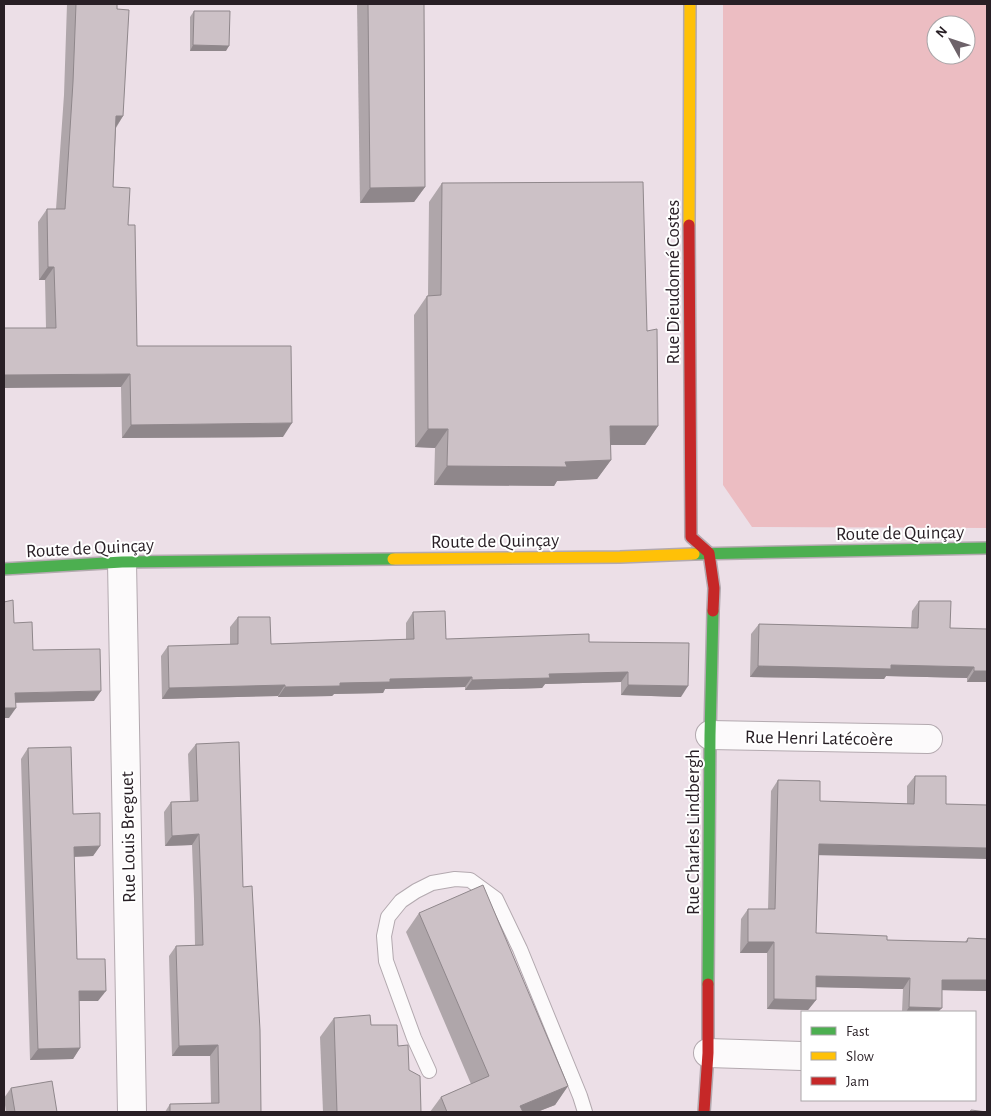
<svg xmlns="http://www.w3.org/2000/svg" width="991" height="1116" font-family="'Alegreya Sans',sans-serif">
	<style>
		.green { fill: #ecbdc2; fill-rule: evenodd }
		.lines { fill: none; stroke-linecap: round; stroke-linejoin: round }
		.lane-casing { stroke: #b3a9af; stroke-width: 16 }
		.street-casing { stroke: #b3a9af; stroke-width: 30 }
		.fast-casing { stroke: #b3a9af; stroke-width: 14 }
		.slow-casing { stroke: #b3a9af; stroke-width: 14 }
		.jam-casing { stroke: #b3a9af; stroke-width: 14 }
		.lane { stroke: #fcfafb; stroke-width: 14 }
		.street { stroke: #fcfafb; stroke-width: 28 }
		.fast { stroke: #4caf50; stroke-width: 11 }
		.slow { stroke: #ffc107; stroke-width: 11 }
		.jam { stroke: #c62828; stroke-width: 11 }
		.wall { fill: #afa6aa }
		.shaded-wall { fill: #8f878b }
		.building { fill: #ccc1c6; stroke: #8f878b }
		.labels { text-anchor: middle; stroke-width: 4; stroke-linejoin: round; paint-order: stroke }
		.street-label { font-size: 19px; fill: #281f25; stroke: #fff }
	</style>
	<rect width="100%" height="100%" fill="#ecdfe7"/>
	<path class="green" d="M723,4h264v524l-235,-1 -29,-42zM936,25h30v30h-30z"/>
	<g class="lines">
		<g class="lane-casing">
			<path id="lane" d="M429,1071l-15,-33 -28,-77 -2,-25 4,-19 13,-16 15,-10 16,-8 23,-4 15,1 26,19 24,50 60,147 5,16"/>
		</g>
		<g class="street-casing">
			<g id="street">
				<path d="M122,562l10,550"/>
				<path d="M710,735l218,4"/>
				<path d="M708,1053l94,3"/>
			</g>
		</g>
		<g class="fast-casing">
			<g id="fast">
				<path d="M694,554l293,-6"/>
				<path d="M4,569l118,-7 271,-3"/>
				<path d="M708,984l2,-249 3,-124"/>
			</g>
		</g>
		<g class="slow-casing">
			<g id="slow">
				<path d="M689,225l1,-221"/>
				<path d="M393,559l227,-2 74,-3"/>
			</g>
		</g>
		<g class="jam-casing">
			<g id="jam">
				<path d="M689,225l2,312 18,16 5,35 -1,23"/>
				<path d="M704,1112l4,-59v-69"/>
			</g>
		</g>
		<use href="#lane" class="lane"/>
		<use href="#street" class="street"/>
		<use href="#fast" class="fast"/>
		<use href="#slow" class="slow"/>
		<use href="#jam" class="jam"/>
	</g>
	<g class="wall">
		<path d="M67,4h50l6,112 -7,12 -3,59 15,38 9,121 146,91 -161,1 -1,-51 -75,-59 -1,-48h-6l-1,-58 9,-13h9l8,-114z"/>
		<path d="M357,4h67l1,183 -11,15 -54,1z"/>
		<path d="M194,11l32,40h-36v-34z"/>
		<path d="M442,183l205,148 11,95 -13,19h-35l1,15 -14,19 -40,2 -3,5 -120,-1 1,-37 -20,-1 -1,-132 13,-19h1l1,-94z"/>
		<path d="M919,601l31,27 37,54h-20v-4l-81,-2 -2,3 -134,-2 1,-43 8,-10 152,4 1,-17z"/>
		<path d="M413,612l33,27 143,3 92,55 -60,-2v-13l-76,2 -3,4 -77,2v-3l-80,2 -2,4 -49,1 -2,2 -54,1v-1l-116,3 -1,-43 7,-10 62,-1v-18l8,-10 33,27 135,-5v-16z"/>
		<path d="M196,744l47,143 18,225h-96l5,-8 41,-1 -1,-47h-38l-3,-100 7,-10 19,-1 -1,-46 -2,-54 -27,1 -1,-34 7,-10 19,-1 -2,-47z"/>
		<path d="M28,748l45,66 27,32 -7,10 -19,1 3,102 21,42h-19l1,47 -7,11 -43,1 -9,-301z"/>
		<path d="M915,776l31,28 -127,51 -3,78 71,7 78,2 3,-4 19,1v52l-45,-1 -4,22h-36l1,-23 -87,-2v13l-8,10 -41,-1v-56h-27l1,-34 7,-10h20l3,-118 7,-11 42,21 87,3v-18z"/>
		<path d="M419,913l149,173 -13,19 -18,7h-107l11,-15 30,-13 -65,-152z"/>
		<path d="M334,1018l37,7 27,21 11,24 12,42h-98l-3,-75z"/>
		<path d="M11,1088l46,24h-51l-2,-14z"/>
	</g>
	<g class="shaded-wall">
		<path d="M193,45l36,1 -3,5h-36z"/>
		<path d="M116,116h7l-9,14z"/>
		<path d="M425,187l-11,15 -54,1 10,-15z"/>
		<path d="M48,267h6l-9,13h-6z"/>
		<path d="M130,374l-9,13 -117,1v-13z"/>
		<path d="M292,423l-9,14 -161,1 9,-13z"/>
		<path d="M610,426h48l-13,19h-48z"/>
		<path d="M428,429h20l-13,19 -20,-1z"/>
		<path d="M611,460l-14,19 -40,2 -3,5 -120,-1 13,-19z"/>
		<path d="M891,665l83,2 -7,11 -81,-2 -2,3 -134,-2 8,-11z"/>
		<path d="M974,671h13v11h-20z"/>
		<path d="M628,672l-7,10 -76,2 -3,4 -77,2 7,-10 77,-6z"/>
		<path d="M472,677l-7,10 -80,2 -2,4 -49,1 -2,2 -54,1 7,-10 105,-8z"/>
		<path d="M285,685l-7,11 -116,3 7,-11z"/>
		<path d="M628,685l60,1 -7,11 -60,-2z"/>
		<path d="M101,691l-7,10 -86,2 7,-10z"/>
		<path d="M4,708h12l-7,10h-5z"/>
		<path d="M199,834l-7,11 -27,1 7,-10z"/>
		<path d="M819,844l168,4v11l-175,-4z"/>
		<path d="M100,846l-7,10 -27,1 8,-10z"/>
		<path d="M748,942h26l-7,11h-27z"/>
		<path d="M816,976l94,2 -7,11 -94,-2z"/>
		<path d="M942,980h45v11l-53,-1z"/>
		<path d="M79,991h27l-8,10h-26z"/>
		<path d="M774,999l42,1 -8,10 -41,-1z"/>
		<path d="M909,1007l33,1 -4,4h-32z"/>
		<path d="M218,1045l-8,11h-38l7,-10z"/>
		<path d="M80,1048l-7,11 -43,1 8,-11z"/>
		<path d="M568,1086l-13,19 -18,7h-21l4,-6z"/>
	</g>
	<g class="building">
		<path d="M76,4h41v5l12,1 -6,106h-7l-3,71 17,1 -2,37h7l2,121h154l1,77 -161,2 -1,-51 -126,1v-47h52l-2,-61h-6l-1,-58h18l8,-127z"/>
		<path d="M368,4h56l1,183 -55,1z"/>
		<path d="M194,11h36l-1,35 -36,-1z"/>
		<path d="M643,182l4,149 10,-2 1,97h-48l1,34 -46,2 2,5 -120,-1 1,-37h-20l-1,-133 14,-1 1,-112z"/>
		<path d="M13,600l1,23 18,-1 1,28 67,-1 1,42 -86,2 1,15h-12v-106z"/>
		<path d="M919,601h32l-1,27 37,1v42h-13v-4l-83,-2v4l-133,-3 1,-42 159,4z"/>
		<path d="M445,611l1,28 143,-5v8l100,1 -1,43 -60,-1v-13l-79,2 1,4 -78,2v-3l-82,2v3l-50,1v3l-55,1v-2l-116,3 -1,-42 70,-2v-27h32l1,27 143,-5 -1,-27z"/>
		<path d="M239,742l4,145 9,-1 8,144 1,82h-91v-8l49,-1 -1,-58 -39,1 -3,-100 27,-1 -2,-57 -2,-54 -27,2 -1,-34 27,-1 -2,-57z"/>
		<path d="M71,747l2,67 27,-1v33l-26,1 3,112h28l1,32h-27l1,57 -42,1 -10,-301z"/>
		<path d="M915,776h31v28l41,1v43l-168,-4 -3,89 71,3v4l80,2 1,-4 19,1v41h-45v28l-33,-1 1,-29 -94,-2v24l-42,-1v-57h-26v-33h27l3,-129 42,1v20l94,3z"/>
		<path d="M483,885l85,201 -48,20 3,6h-76l-6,-15 48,-21 -70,-163z"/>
		<path d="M370,1015l1,10h26l1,21 10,-1 1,25 11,6 1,36h-84l-3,-94z"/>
		<path d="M52,1081l5,31h-42l-4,-24z"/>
		<path d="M971,1110l16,2h-17z"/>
	</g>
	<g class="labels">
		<g class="street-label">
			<text transform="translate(672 282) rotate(-90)" y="7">Rue Dieudonné Costes</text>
			<text transform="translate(900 532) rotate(-1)" y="7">Route de Quinçay</text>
			<text transform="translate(495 540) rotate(-1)" y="7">Route de Quinçay</text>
			<text transform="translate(90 547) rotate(-3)" y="7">Route de Quinçay</text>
			<text transform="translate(819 737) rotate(1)" y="7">Rue Henri Latécoère</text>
			<text transform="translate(692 832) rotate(-90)" y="7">Rue Charles Lindbergh</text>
			<text transform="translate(127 837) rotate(-91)" y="7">Rue Louis Breguet</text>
		</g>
	</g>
	<rect width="991" height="1116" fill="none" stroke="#281f25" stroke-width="10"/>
	<rect x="801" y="1011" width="175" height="90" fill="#ffffff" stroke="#a9a5a8"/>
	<rect x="811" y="1027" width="25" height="8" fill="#4caf50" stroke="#a9a5a8"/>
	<text x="846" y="1036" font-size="15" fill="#281f25">Fast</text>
	<rect x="811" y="1052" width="25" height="8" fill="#ffc107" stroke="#a9a5a8"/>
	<text x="846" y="1061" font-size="15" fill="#281f25">Slow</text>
	<rect x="811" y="1077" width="25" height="8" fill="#c62828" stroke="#a9a5a8"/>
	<text x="846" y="1086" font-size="15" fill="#281f25">Jam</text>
	<g transform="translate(951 40) rotate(310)"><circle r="24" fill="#ffffff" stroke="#a9a5a8"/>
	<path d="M0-4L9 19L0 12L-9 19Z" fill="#6d6269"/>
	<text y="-8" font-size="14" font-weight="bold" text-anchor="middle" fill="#281f25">N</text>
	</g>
</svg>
